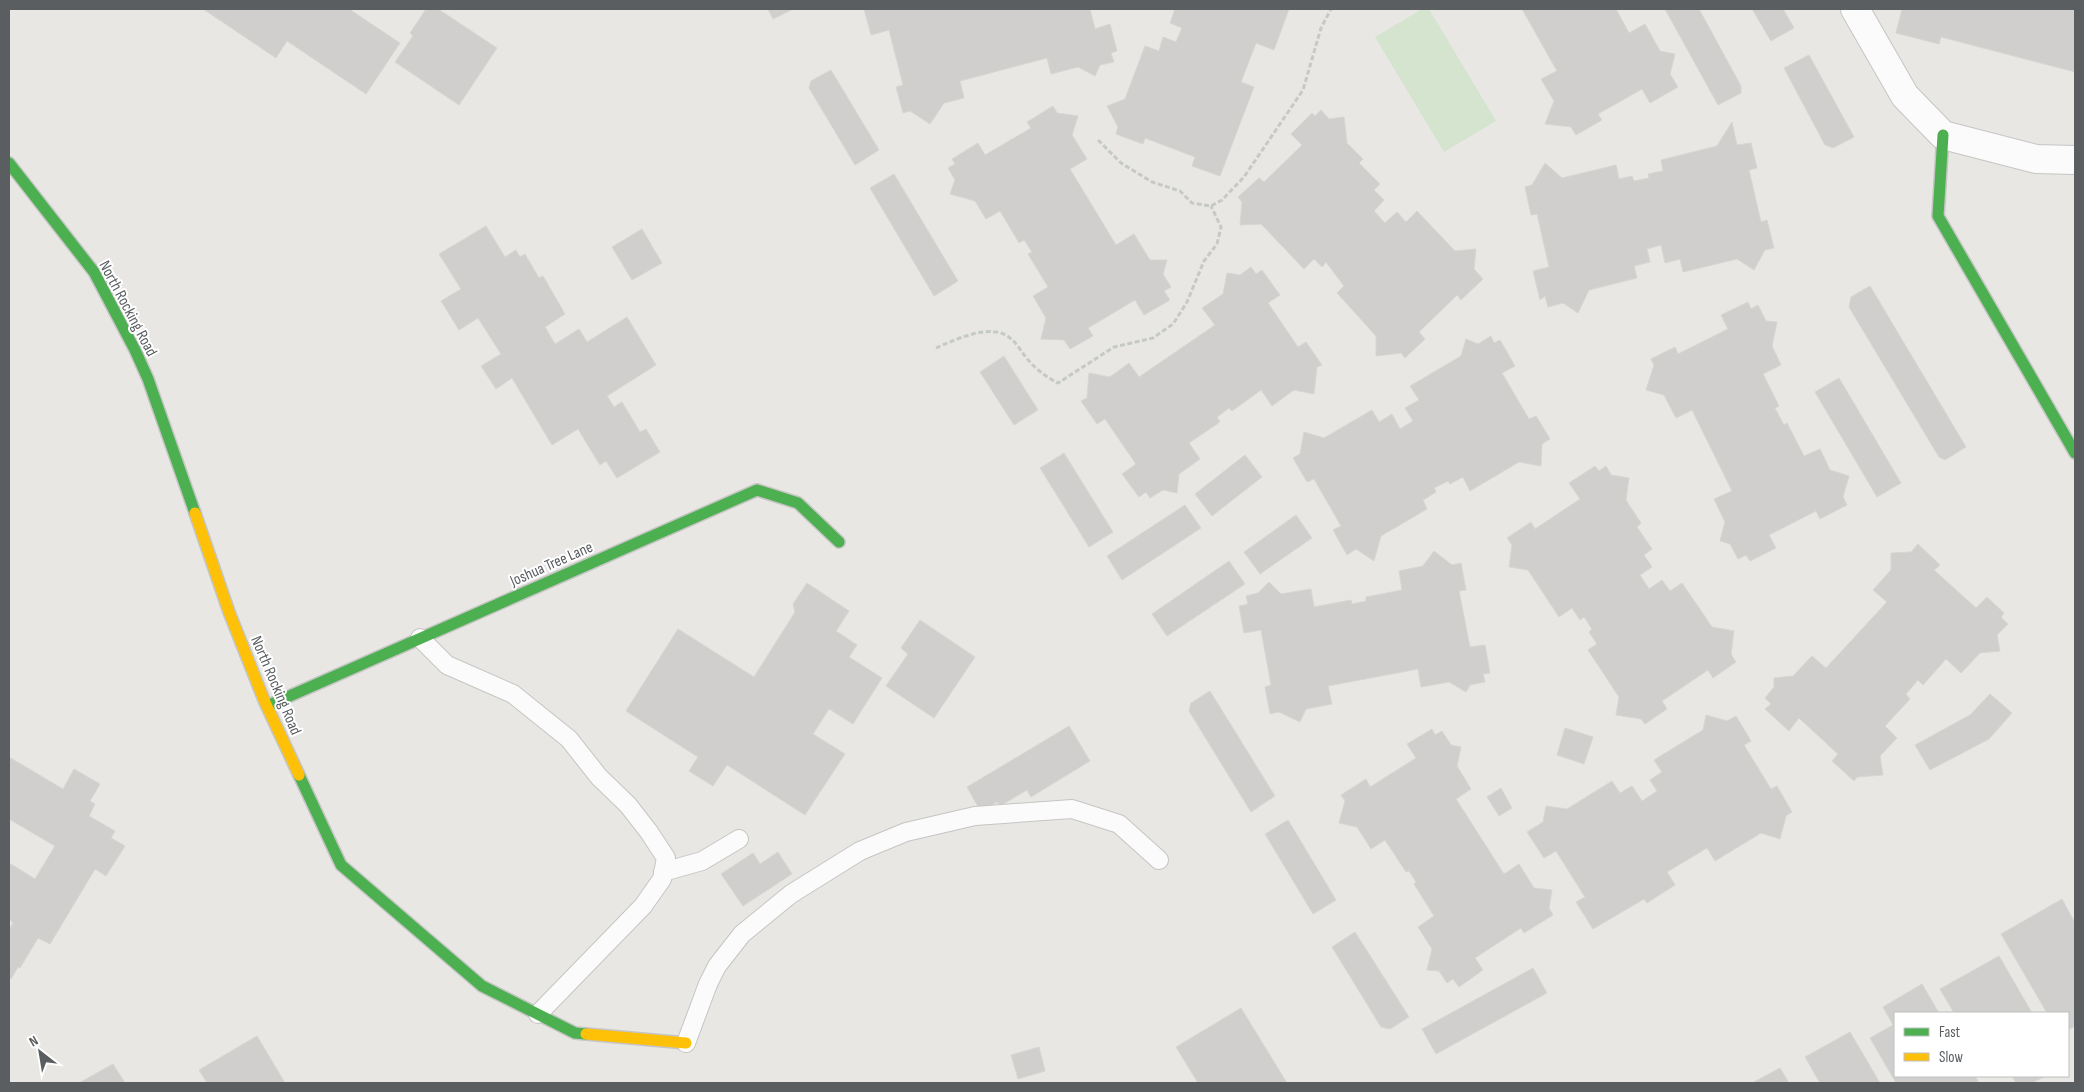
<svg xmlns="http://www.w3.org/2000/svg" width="2084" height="1092" font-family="'Sofia Sans Condensed',sans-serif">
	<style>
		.green { fill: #d5e4cf }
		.building { fill: #d1cfcd; stroke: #d8d6d2 }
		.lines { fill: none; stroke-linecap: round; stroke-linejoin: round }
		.lane-casing { stroke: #c5c5c4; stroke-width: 20 }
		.street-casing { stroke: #c5c5c4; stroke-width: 30 }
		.fast-casing { stroke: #c4c5c4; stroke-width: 14 }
		.slow-casing { stroke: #c4c5c4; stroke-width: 14 }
		.path { stroke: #c5cac7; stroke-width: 3; stroke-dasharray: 5 2.5; stroke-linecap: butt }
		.lane { stroke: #fcfbfb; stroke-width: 18 }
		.street { stroke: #fcfbfb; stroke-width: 28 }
		.fast { stroke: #4caf50; stroke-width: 11 }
		.slow { stroke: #ffc107; stroke-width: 11 }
		.labels { text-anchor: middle; stroke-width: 4; stroke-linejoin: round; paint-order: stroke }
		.street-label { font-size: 16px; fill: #5a5e61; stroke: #fff }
	</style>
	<rect width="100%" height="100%" fill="#e9e7e3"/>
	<path class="green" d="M1422,9h7l67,112 -52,31 -69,-115z"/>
	<g class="building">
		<path d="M203,9h146l51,34 -34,51 -79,-53 -11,17z"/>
		<path d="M426,9h12l59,39 -38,57 -64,-43 18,-26 -3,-3z"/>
		<path d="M768,9h25l-20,10z"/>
		<path d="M864,9h226l5,20 15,-5 7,27 -6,2 3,9 -14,3 -5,11 -17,-9 -27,7 -4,-16 -87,23 4,17 -20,5 -14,21 -20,-13 -7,2 -7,-26 7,-2 -14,-55 -18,5z"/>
		<path d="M1175,9h114l-15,41 -18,-7 -15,39 13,5 -34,89 -28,-10 3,-9 -50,-19 -2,6 -27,-10 2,-7 -11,-21 18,-7 20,-53 14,5 4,-14 13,5 6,-14 -12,-5z"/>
		<path d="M1522,9h94l13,24 16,-9 15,27 15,3 -5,20 8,13 -28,16 -8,-14 -44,25 4,6 -26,15 -5,-8 -26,-3 9,-23 -13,-22 16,-8z"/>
		<path d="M1665,9h34l42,77v7l-23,12z"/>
		<path d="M1752,9h31l11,19 -23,13z"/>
		<path d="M1902,9h173v63l-134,-35 -2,7 -43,-11z"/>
		<path d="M1809,55l45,82 -21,11 -8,-3 -41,-77z"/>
		<path d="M831,70l48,80 -24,15 -46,-77 2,-7z"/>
		<path d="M1053,106l4,7 21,3 -6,19 15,24 -17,10 46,76 18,-11 16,26h17l-4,14 8,13 -7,4 6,9 -26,15 -9,-15 -47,28 5,8 -23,13 -6,-9 -23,-1 5,-21 -13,-22 15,-9 -20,-33 4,-2 -8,-12 -5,3 -19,-32 -14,8 -11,-18 -25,-7 5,-14 -7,-12 7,-4 -3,-5 26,-16 7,12 46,-27 -4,-6z"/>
		<path d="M1321,110l8,9 15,-2 3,26 16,16 -4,4 21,21 -6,6 10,10 -10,11 11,12 12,-11 9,10 11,-11 38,40 21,-2 -2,20 9,10 -22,21 -4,-5 -38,37 6,7 -20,19 -4,-5 -25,3v-20l-39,-43 7,-7 -18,-24 -4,5 -8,-8 -10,10 -43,-45 -21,1 2,-23 -4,-5 21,-19 5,4 38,-37 -11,-11 21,-21 3,3z"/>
		<path d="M1732,122l5,23 14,-2 6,25 -8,2 12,52 6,-2 7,28 -9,2 -11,20 -17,-11 -54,13 -3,-13 -15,4 -4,-18 -14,4 3,13 -16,4 3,12 -48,12 -11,23 -15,-10 -15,4 -3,-11 -5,4 -7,-29 16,-4 -12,-53 -6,1 -6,-28 7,-2 13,-22 17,15 54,-13 3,14 13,-3 2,5 15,-3 -1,-4 15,-3 -2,-11 56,-14z"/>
		<path d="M894,174l64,107 -24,15 -64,-108z"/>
		<path d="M486,226l19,31 11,-7 4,7 5,-3 14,24 4,-2 22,38 -20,13 10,17 24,-15 8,13 40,-25 29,48 -49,31 7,11 8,-5 18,30 6,-3 14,23 -43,26 -11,-17 -6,4 -22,-36 -26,16 -40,-67 -16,11 -15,-23 20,-12 -23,-36 -19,12 -18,-29 20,-12 -22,-35z"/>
		<path d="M642,229l20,34 -30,17 -20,-33z"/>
		<path d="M1251,267l5,7 6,-4 18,25 -12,8 30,44 8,-5 16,23 -5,2 -3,27 -20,-4 -22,16 -11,-16 -29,21 -3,-3 -12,9 3,5 -31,21 11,16 -21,15 -2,19 -14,-3 -13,8 -4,-6 -7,5 -17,-23 14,-10 -31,-45 -8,5 -16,-23 6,-3 2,-25 21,4 19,-14 10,14 76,-52 -13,-17 21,-14 4,-21 13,2z"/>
		<path d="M1870,286l96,161 -21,13 -6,-3 -90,-150 2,-10z"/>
		<path d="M1748,302l3,7 7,-4 8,16 11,1 -5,24 9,19 -18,9 16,32 -4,2 9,17 3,-2 17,33 16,-7 10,21 19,6 -6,21 4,8 -27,14 -4,-8 -47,24 7,13 -26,13 -4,-6 -8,4 -8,-15 -10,-3 5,-19 -11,-23 18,-8 -40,-81 -16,8 -12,-23 -18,-5 8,-25 -3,-6 24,-12 3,7 50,-25 -7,-14z"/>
		<path d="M1491,336l3,7 6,-3 15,26 -13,7 27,46 7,-3 14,23 -8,5 -1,22 -22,-4 -49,29 -7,-14 -13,7 -2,-3 -14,7 2,4 -13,8 4,9 -46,27 -7,25 -18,-12 -9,6 -14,-25 8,-4 -27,-47 -7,3 -14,-24 7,-4 4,-22 20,6 48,-28 7,12 13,-8 8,15 13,-8 -8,-13 14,-8 -9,-14 51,-30 5,-17 12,5z"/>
		<path d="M1004,356l34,54 -24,15 -34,-53z"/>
		<path d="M1839,378l62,105 -24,14 -62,-105z"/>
		<path d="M1064,453l49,79 -24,15 -49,-79z"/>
		<path d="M1245,455l17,22 -50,39 -17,-22z"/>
		<path d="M1595,466l4,5 7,-5 5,9 18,3 -3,22 15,23 -4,4 15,22 -8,6 8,12 -12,8 9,14 13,-9 8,11 12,-8 30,44 22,4 -3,23 5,8 -23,16 -5,-8 -46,31 5,8 -22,15 -4,-5 -25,-4 3,-18 -31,-47 9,-6 -8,-12 3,-3 -8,-12 -4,3 -8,-12 -13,9 -31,-47 -19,-3 3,-22 -5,-7 24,-16 4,7 45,-30 -11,-16z"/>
		<path d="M1185,505l16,23 -79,52 -15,-24z"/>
		<path d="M1296,515l16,23 -52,36 -16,-22z"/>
		<path d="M1918,544l22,21 -6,5 42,38 11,-11 17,16 -3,4 7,7 -11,11 3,16 -20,2 -19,20 -15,-14 -23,26 -5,-5 -12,14 4,5 -25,27 12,12 -17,18 3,19 -26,2 -3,4 -22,-20 6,-7 -39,-36 -10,13 -24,-22 6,-5 -6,-6 9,-11v-9l19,-2 19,-20 14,12 61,-66 -14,-12 18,-20v-17l20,-1z"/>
		<path d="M1434,551l18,14 9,-2 5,27 -7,1 11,56 15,-2 5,28 -7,1 2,8 -15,3 -4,7 -17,-10 -28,5 -3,-18 -90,17 4,18 -26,5 -6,13 -21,-10 -9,2 -5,-27 6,-2 -10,-55 -17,3 -5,-27 9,-2 -2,-8 12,-3 11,-11 12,12 30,-5 3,18 37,-7 1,4 14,-3v-4l36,-7 -3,-19 24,-5z"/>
		<path d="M1229,561l16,23 -78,52 -15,-22z"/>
		<path d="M807,583l42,28 -13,20 21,14 -8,12 33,21 -29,46 -24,-15 -16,25 32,20 -40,61 -78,-50 -14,21 -24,-15 9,-14 -72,-46 52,-82 76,48 41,-65 -2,-8z"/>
		<path d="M920,620l55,37 -41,61 -48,-32 22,-32 -7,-6z"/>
		<path d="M1210,691l65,105 -24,16 -62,-101 2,-8z"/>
		<path d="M1990,694l22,19 -23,26 -59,31 -15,-25 55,-30z"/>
		<path d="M1706,715l21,6 9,-5 15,25 -7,4 27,44 6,-3 15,26 -6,4 -6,23 -19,-6 -46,28 -8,-13 -40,24 8,13 -28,18 -3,-4 -51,30 -17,-27 9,-5 -29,-46 -12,7 -17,-26 16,-10 3,-16 21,3 45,-28 8,12 12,-7 10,15 15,-10 -7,-11 12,-8 -8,-12 49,-30z"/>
		<path d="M1069,726l21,35 -59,36 -4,-7 -27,16 -3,-4 -16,10 -14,-25z"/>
		<path d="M1565,728l28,9 -9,27 -27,-9z"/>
		<path d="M1432,729l3,6 7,-4 9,14 10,2 -4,19 14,23 -15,10 48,75 15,-10 15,24 18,2 -3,18 4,7 -29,18 -3,-5 -46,30 8,12 -24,17 -6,-8 -6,4 -8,-12 -12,-1 5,-21 -14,-22 16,-11 -20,-32 2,-2 -7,-11 -3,1 -21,-32 -14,9 -14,-22 -18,-4 6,-22 -4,-6 25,-16 4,8 46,-29 -9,-14z"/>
		<path d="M9,757l54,32 11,-20 26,15 -10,17 5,3 -6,12 26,15 -4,7 14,8 -19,30 -11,-7 -45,75 -12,-6 -18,30 -2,-1 -7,12 -2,-2v-47l4,-7 -4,-5v-50l2,-4 24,15 20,-33 -46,-27z"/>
		<path d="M1501,788l11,20 -13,8 -12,-19z"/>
		<path d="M1288,820l48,80 -23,14 -48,-80z"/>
		<path d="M778,852l14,22 -49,32 -22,-32 32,-21 7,11z"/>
		<path d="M2062,899l13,24v103l-7,4v-17h-21l-46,-79z"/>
		<path d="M1355,932l54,85 -19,12 -9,-2 -49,-80z"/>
		<path d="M1999,956l33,57h-78l-14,-24z"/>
		<path d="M1533,968l14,25 -111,61 -14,-25z"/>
		<path d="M1922,984l17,29h-44v63h80l4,7h-83l-26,-45 23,-13 -10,-18z"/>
		<path d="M1241,1008l46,75h-89l-22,-36z"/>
		<path d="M1850,1032l30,51h-60l-15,-26z"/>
		<path d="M257,1036l28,47h-78l-8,-13z"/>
		<path d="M1039,1047l6,24 -27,8 -7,-24z"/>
		<path d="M113,1064l12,19h-46z"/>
		<path d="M1780,1068l9,15h-37z"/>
		<path d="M2012,1076h34l-14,7h-16z"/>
	</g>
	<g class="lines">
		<g class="lane-casing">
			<g id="lane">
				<path d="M420,638l27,27 66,29 56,45 30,38 29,28 21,27 17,26 -4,21 -19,27 -105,108"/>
				<path d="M663,872l39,-11 37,-22"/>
				<path d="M686,1043l22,-59 9,-18 25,-32 49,-40 69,-43 46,-19 69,-16 97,-7 47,15 40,36"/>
			</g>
		</g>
		<g class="street-casing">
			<path id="street" d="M1855,9l50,87 38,39 93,24 39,1"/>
		</g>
		<g class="fast-casing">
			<g id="fast">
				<path d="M1943,135l-5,81 137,237"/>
				<path d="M9,163l85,109 41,78 13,29 47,134"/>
				<path d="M267,706l490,-216 41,13 41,39"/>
				<path d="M299,775l42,90 141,121 93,47 11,1"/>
			</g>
		</g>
		<g class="slow-casing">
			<g id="slow">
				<path d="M195,513l34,99 35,88 35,75"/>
				<path d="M586,1034l100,9"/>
			</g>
		</g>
		<g class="path">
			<path d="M1098,140l23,23 31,19 28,9 12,12 19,3 11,-6 22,-23 59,-87 18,-62 10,-19"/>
			<path d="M936,348c18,-8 56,-26 74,-10 8,6 13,17 20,24 8,9 18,16 28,21l56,-36 39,-9 20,-14 14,-22 17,-41 13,-17 4,-17 -10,-21"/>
		</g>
		<use href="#lane" class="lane"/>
		<use href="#street" class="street"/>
		<use href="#fast" class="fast"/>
		<use href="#slow" class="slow"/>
	</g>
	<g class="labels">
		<g class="street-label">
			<text transform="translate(129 308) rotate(62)" y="6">North Rocking Road</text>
			<text transform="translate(551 563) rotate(-24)" y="6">Joshua Tree Lane</text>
			<text transform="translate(277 685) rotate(67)" y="6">North Rocking Road</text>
		</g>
	</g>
	<rect width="2084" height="1092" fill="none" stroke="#5a5e61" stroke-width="20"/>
	<rect x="1894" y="1012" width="175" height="65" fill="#ffffff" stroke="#bdbfc0"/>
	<rect x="1904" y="1028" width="25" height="8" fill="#4caf50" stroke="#bdbfc0"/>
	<text x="1939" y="1037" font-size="15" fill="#5a5e61">Fast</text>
	<rect x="1904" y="1053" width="25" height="8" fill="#ffc107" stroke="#bdbfc0"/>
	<text x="1939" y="1062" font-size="15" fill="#5a5e61">Slow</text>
	<g transform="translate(40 1052) rotate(329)" stroke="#ffffff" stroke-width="4" paint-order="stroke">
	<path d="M0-4L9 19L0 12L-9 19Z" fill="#5a5e61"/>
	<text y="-8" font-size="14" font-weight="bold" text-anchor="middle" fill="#5a5e61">N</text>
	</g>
</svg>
